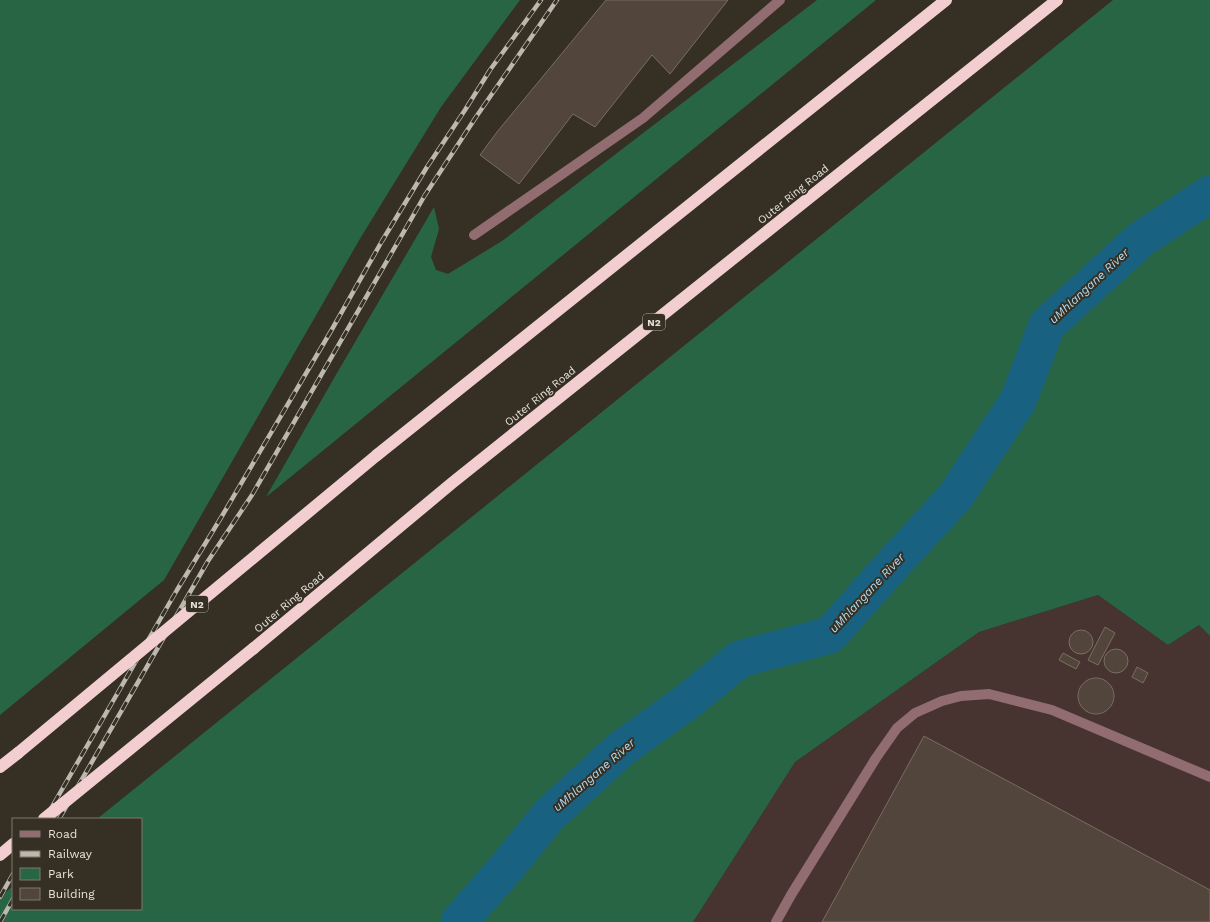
<svg xmlns="http://www.w3.org/2000/svg" width="1210" height="922" font-family="'Work Sans',sans-serif">
	<style>
		.commercial { fill: #47332f }
		.green { fill: #286545 }
		.lines { fill: none; stroke-linecap: round; stroke-linejoin: round }
		.river { stroke: #196181; stroke-width: 37 }
		.building { fill: #51453c; stroke: #7a6d63 }
		.minor { stroke: #916c70; stroke-width: 10 }
		.highway { stroke: #f3ced1; stroke-width: 12 }
		.rail-casing { stroke: #bcb7af; stroke-width: 4.5 }
		.rail { stroke: #363024; stroke-width: 3; stroke-dasharray: 9; stroke-linecap: butt }
		.highway-bridge { stroke: #f3ced1; stroke-width: 12 }
		.labels { text-anchor: middle; stroke-width: 4; stroke-linejoin: round; paint-order: stroke }
		.shield { fill: #363024; stroke: #b0aba3; stroke-width: 1 }
		.shield-label { font-size: 10px; font-weight: bold; fill: #e5e0d9 }
		.street-label { font-size: 11px; fill: #e5e0d9; stroke: #363024 }
		.water-label { font-size: 12px; font-style: italic; fill: #b1dbf3; stroke: #363024 }
	</style>
	<rect width="100%" height="100%" fill="#363024"/>
	<path class="commercial" d="M1098,595l70,50 31,-20 11,11v286h-517l102,-160 184,-130z"/>
	<g class="green">
		<path d="M0,0h520l-79,107 -80,130 -197,343 -164,135z"/>
		<path d="M817,0h59l-610,497 71,-124 97,-166 5,22 -8,28 5,13 12,4 54,-33z"/>
		<path d="M1113,0h97v636l-11,-11 -31,20 -70,-50 -119,37 -184,130 -102,160h-693v-25l13,-11v23h128v-90h-44z"/>
	</g>
	<g class="lines">
		<path class="river" d="M459,922l48,-55 42,-52 72,-66 67,-48 52,-42 90,-24 64,-72 61,-66 63,-96 29,-76 94,-86 69,-45"/>
	</g>
	<g class="building">
		<path d="M606,0h122l-58,74 -18,-19 -57,72 -22,-13 -54,70 -39,-29 17,-23z"/>
		<path d="M1105,627l10,6 -17,32 -10,-5z"/>
		<circle cx="1081" cy="642" r="12"/>
		<circle cx="1116" cy="661" r="12"/>
		<path d="M1063,653l17,9 -4,7 -17,-9z"/>
		<path d="M1137,667l11,6 -5,10 -11,-6z"/>
		<circle cx="1096" cy="696" r="18"/>
		<path d="M924,736l286,154v32h-388z"/>
	</g>
	<g class="lines">
		<g class="minor">
			<path d="M474,235l169,-117 137,-118"/>
			<path d="M776,922l15,-27 85,-137 21,-30 18,-15 27,-12 19,-5 28,-2 63,16 158,67"/>
		</g>
		<g class="highway">
			<path d="M377,455l569,-455"/>
			<path d="M254,648l198,-165 605,-483"/>
			<path d="M0,767l18,-14"/>
			<path d="M0,855l13,-11"/>
		</g>
		<g class="rail-casing">
			<g id="rail">
				<path d="M45,819l132,-229 45,-74 109,-185 51,-90 45,-74 38,-57 25,-40 51,-70"/>
				<path d="M59,819l149,-258 44,-66 173,-300 51,-78 81,-117"/>
				<path d="M0,897l13,-23"/>
				<path d="M0,922l13,-23"/>
			</g>
		</g>
		<use href="#rail" class="rail"/>
		<g class="highway-bridge">
			<path d="M18,753l359,-298"/>
			<path d="M44,819l210,-171"/>
		</g>
	</g>
	<g class="labels">
		<g class="shield">
			<rect x="643" y="314" width="22" height="16" rx="3"/>
			<rect x="186" y="596" width="22" height="16" rx="3"/>
		</g>
		<g class="shield-label">
			<text x="654" y="326">N2</text>
			<text x="197" y="608">N2</text>
		</g>
		<g class="street-label">
			<text transform="translate(793 194) rotate(-39)" y="4">Outer Ring Road</text>
			<text transform="translate(540 396) rotate(-39)" y="4">Outer Ring Road</text>
			<text transform="translate(289 602) rotate(-40)" y="4">Outer Ring Road</text>
		</g>
		<g class="water-label">
			<text transform="translate(1089 286) rotate(-43)" y="4">uMhlangane River</text>
			<text transform="translate(867 593) rotate(-47)" y="4">uMhlangane River</text>
			<text transform="translate(594 775) rotate(-41)" y="4">uMhlangane River</text>
		</g>
	</g>
	<rect x="12" y="818" width="130" height="92" fill="#363024" stroke="#7c766c"/>
	<rect x="20" y="831" width="20" height="6" fill="#916c70" stroke="#7c766c"/>
	<text x="48" y="838" font-size="12" fill="#e5e0d9">Road</text>
	<rect x="20" y="851" width="20" height="6" fill="#bcb7af" stroke="#7c766c"/>
	<text x="48" y="858" font-size="12" fill="#e5e0d9">Railway</text>
	<rect x="20" y="868" width="20" height="12" fill="#286545" stroke="#7c766c"/>
	<text x="48" y="878" font-size="12" fill="#e5e0d9">Park</text>
	<rect x="20" y="888" width="20" height="12" fill="#51453c" stroke="#7c766c"/>
	<text x="48" y="898" font-size="12" fill="#e5e0d9">Building</text>
</svg>
